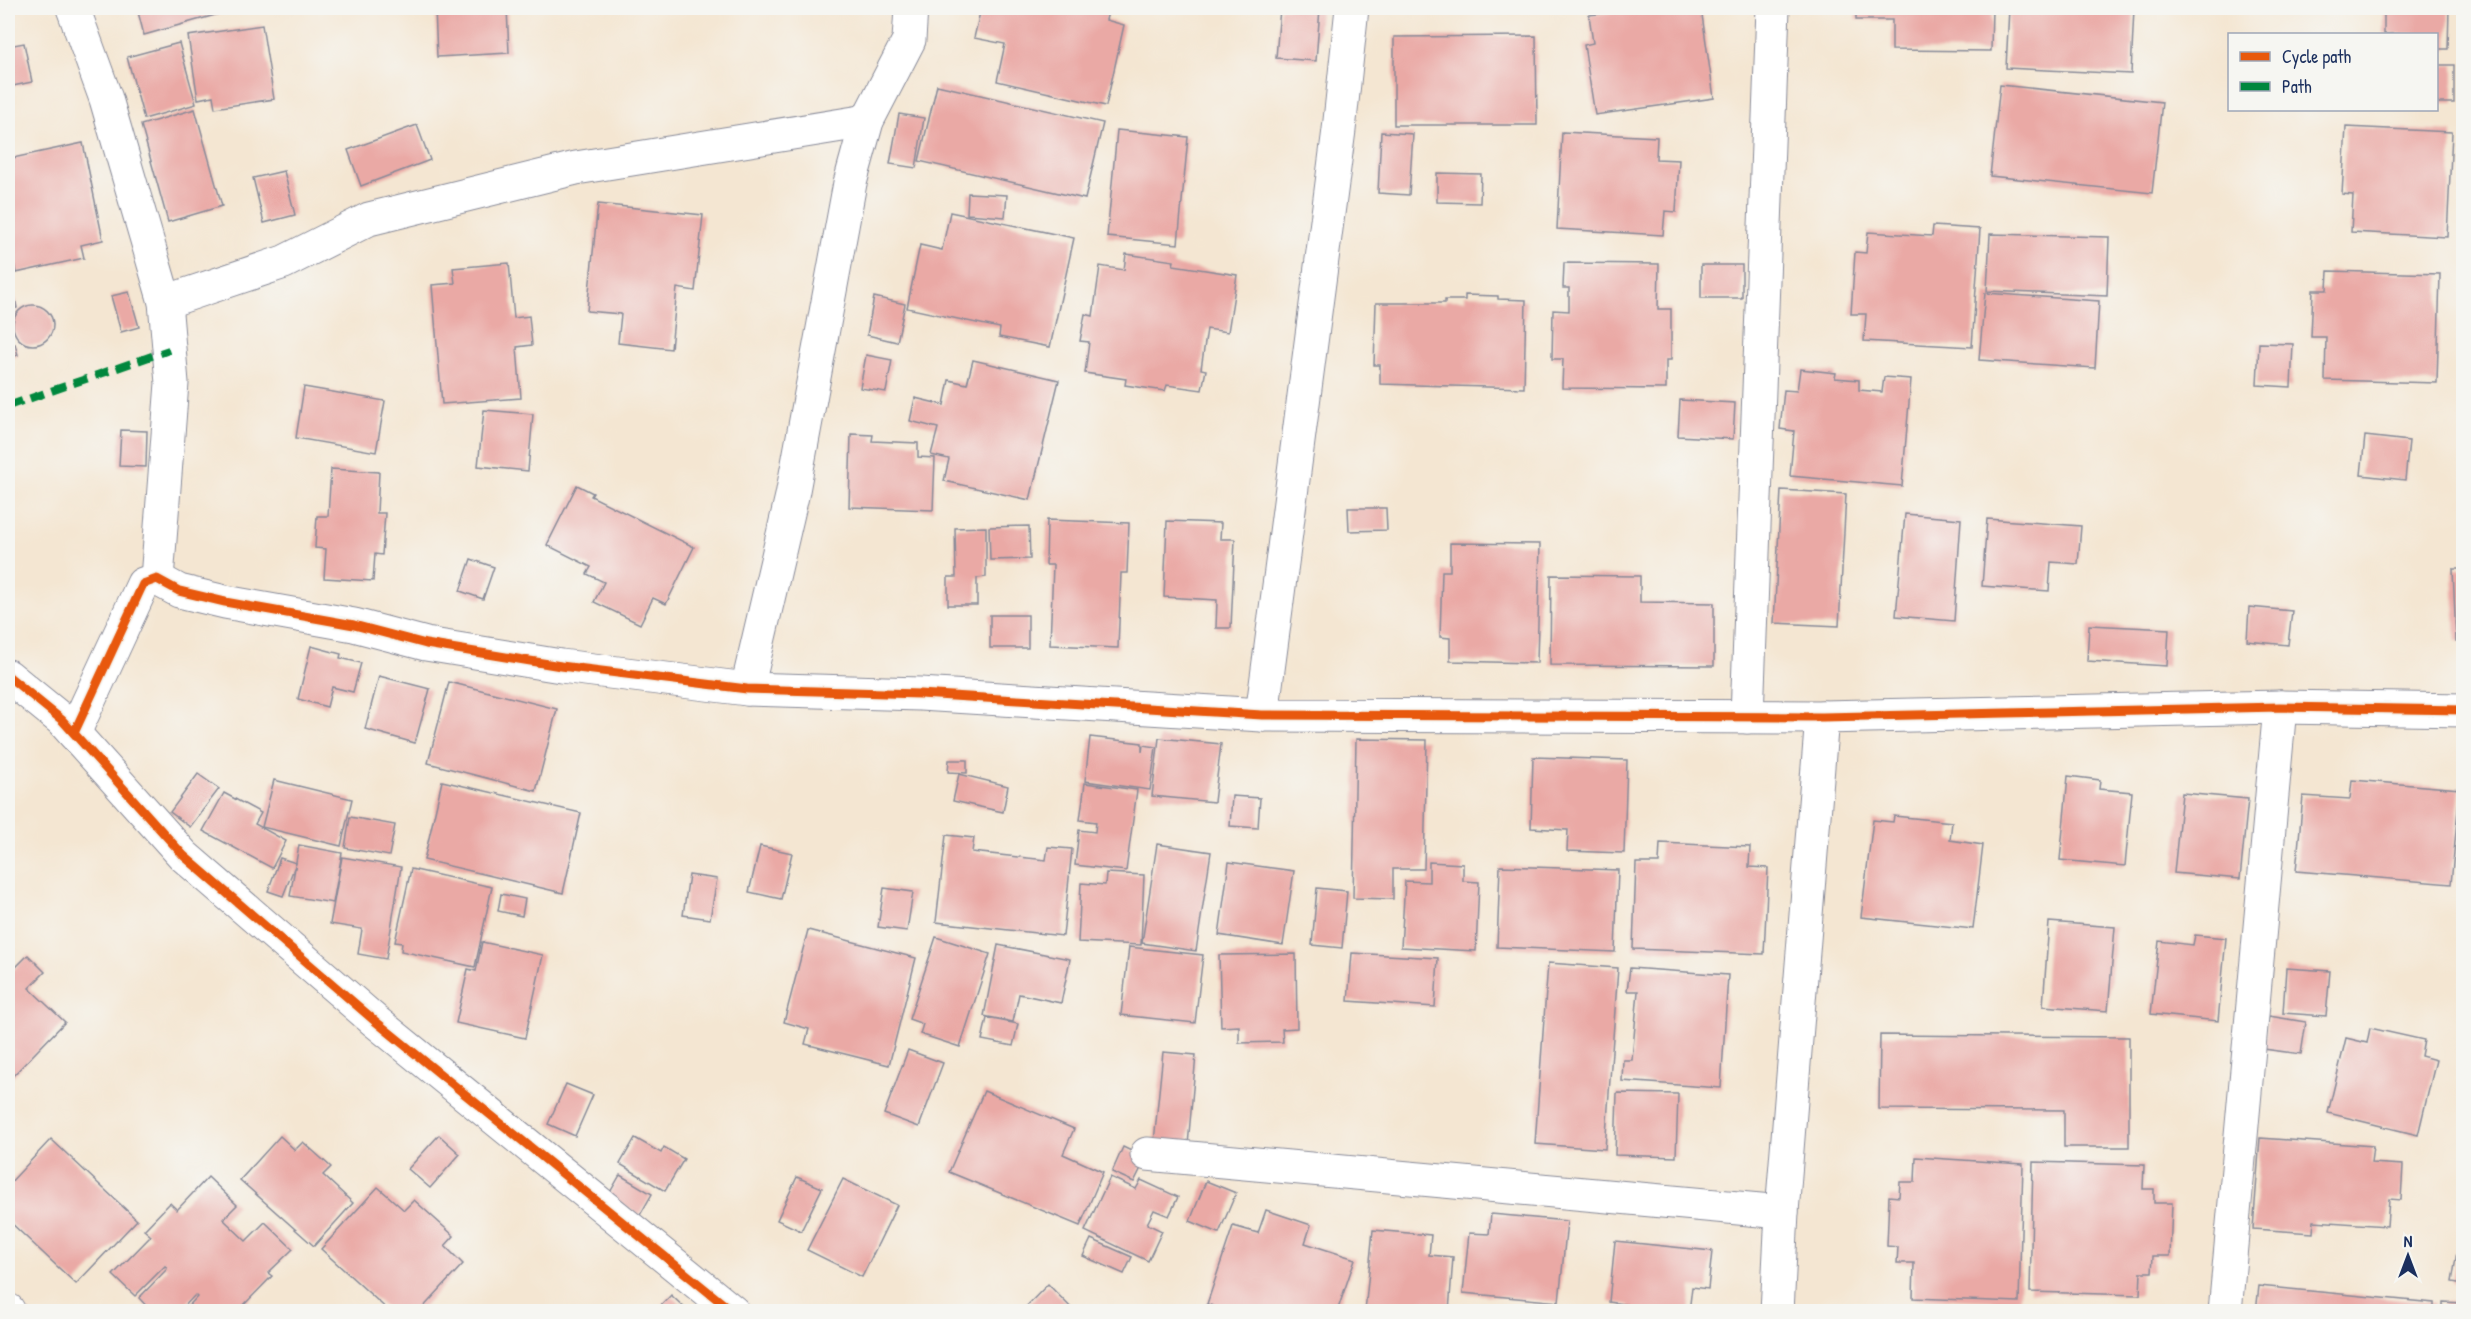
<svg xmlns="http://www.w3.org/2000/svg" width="2471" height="1319" font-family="'Patrick Hand',sans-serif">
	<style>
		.building { fill: #eaa9a5 }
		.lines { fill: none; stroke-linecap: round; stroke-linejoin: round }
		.street-casing { stroke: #888a98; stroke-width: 35 }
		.street { stroke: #fff; stroke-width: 33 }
		.quiet { stroke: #00873e; stroke-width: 8; stroke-dasharray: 15 8; stroke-linecap: butt }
		.cycleway-casing { stroke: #f6f6f2; stroke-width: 13 }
		.cycleway { stroke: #e8590c; stroke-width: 9 }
	</style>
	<rect width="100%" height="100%" fill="#f6f6f2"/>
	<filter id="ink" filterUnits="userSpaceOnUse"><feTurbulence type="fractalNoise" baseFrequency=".0167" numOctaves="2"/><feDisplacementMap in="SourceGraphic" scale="12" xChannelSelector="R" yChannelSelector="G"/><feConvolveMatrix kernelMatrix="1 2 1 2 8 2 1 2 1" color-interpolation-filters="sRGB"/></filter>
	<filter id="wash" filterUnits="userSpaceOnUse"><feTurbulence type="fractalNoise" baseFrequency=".008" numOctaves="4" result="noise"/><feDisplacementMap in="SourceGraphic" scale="24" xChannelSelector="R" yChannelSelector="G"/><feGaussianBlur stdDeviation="1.35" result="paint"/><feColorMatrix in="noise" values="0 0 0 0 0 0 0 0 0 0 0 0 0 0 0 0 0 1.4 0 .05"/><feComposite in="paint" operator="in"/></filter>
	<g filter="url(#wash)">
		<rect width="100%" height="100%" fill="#f4e6d2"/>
		<g id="blocks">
			<g class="building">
				<path d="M137,8h103l-96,27z"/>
				<path d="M435,8h72l2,45 -72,4z"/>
				<path d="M981,8h128l-3,12 18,5 -18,81 -109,-25 8,-37 -31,-6z"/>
				<path d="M1280,8h40l-4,53 -40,-3z"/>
				<path d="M1612,8h61l1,2 27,-2 13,90 -119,17 -11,-70 9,-2 -4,-28 23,-3z"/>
				<path d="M1856,8h136l-1,43 -99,-1v-30h-36z"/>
				<path d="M2009,8h125l-3,66 -125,-6z"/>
				<path d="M2384,8h65l-1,41h-12v-15h-52z"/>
				<path d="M262,25l12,74 -59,9 -2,-12 -15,3 -10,-63z"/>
				<path d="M1536,36l1,89h-143v-88z"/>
				<path d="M24,43l8,39 -24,5v-41z"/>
				<path d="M179,43l17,61 -52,15 -17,-62z"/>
				<rect x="2436" y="65" width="18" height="38"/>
				<path d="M937,85l166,38 -18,76 -166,-38z"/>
				<path d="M2000,85l162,17 -10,91 -162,-17z"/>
				<path d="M195,109l27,97 -54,16 -27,-97z"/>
				<path d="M899,114l25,4 -8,50 -26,-4z"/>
				<path d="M417,125l13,35 -69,26 -13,-36z"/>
				<path d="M2346,127l106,5 -5,105 -96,-5 2,-37 -11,-1z"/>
				<path d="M1117,130l71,7 -10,107 -71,-7z"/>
				<path d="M1381,132l32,2 -4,61 -31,-2z"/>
				<path d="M1562,132l95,5 -1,22 23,1 -3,52 -11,-1 -2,24 -106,-6z"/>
				<path d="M83,143l20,97 -22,5 3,13 -68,15 -3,-14 -5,1v-101z"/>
				<path d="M284,171l11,44 -31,8 -11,-45z"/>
				<path d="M1437,173l44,1 -1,29 -43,-1z"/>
				<path d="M968,193l39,2 -2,22 -38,-3z"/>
				<path d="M598,204l105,11 -8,76 -18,-3 -6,61 -53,-6 3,-29 -34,-3z"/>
				<path d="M950,212l124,26 -24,109 -51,-10 1,-9 -93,-20 13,-63 22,5z"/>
				<path d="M1933,226l47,3 -8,118 -108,-6 2,-27h-15l4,-62 11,1 2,-21 64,4z"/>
				<path d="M1990,234l119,3 -2,59 -120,-5z"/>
				<path d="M1126,254l48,7 -1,4 64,10 -9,57 -21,-3 -6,40 5,1 -4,20 -35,-5 -2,6 -40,-6 1,-6 -41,-6 4,-31 -9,-1 5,-27 8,2 7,-50 24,4z"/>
				<path d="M509,263l5,55 15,-2 3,29 -15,2 4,51 -79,6 -10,-119 23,-2 -2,-15z"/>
				<path d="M1564,263l95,1 -1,45h13v51h-5v29l-104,-1 1,-29h-11l1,-49 16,1v-23h-6z"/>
				<rect x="1701" y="265" width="41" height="33"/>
				<path d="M2328,271l112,3 -3,109 -112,-3 1,-43h-15l2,-47h14z"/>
				<path d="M11,279l6,29 -9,2v-30z"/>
				<path d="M129,292l10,35 -18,5 -10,-36z"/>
				<path d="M1985,293l114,8 -4,67 -116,-8z"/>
				<path d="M1465,295l33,1v3l28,1 -2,88 -144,-4v-19h-6l2,-62h69v-3h20z"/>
				<path d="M874,297l31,7 -8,38 -30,-7z"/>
				<circle cx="33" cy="325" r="20"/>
				<path d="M2259,343l34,1 -2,43 -34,-2z"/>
				<path d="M15,344l3,11 -10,3v-12z"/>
				<path d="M866,355l26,5 -6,32 -26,-4z"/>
				<path d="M973,360l86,20 -29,120 -86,-19 5,-22 -18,-4 7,-27 -28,-7 5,-23 29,7 5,-25 18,4z"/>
				<path d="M1800,369l36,4 -1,5 24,2v10l23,2 2,-15 27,2 -9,107 -112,-10 4,-45 -14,-2 4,-39 13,1z"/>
				<path d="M304,387l81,14 -9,51 -80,-14z"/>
				<path d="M1680,400l55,3 -2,36 -55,-3z"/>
				<path d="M484,410l49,4 -5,57 -50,-5z"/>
				<path d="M121,430l26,1 -1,36 -27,-1z"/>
				<path d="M851,434l22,1 -1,6 46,2v14l17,1 -2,52 -84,-3z"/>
				<path d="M2365,436l44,5 -4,39 -44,-5z"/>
				<path d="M331,469l48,3 -2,41h8l-3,42 -7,-1 -2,27 -49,-3 2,-29 -11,-1 2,-32h11z"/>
				<path d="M577,485l16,8 -2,3 103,51 -28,57 -13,-6 -13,26 -46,-22 10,-20 -17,-8 4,-7 -44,-22z"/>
				<path d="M1781,490l65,4 -7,132 -65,-3z"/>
				<path d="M1348,508h38l1,22 -38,1z"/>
				<path d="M1905,514l56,5 -7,102 -58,-5z"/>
				<path d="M1987,519l94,7 -3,38 -27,-2 -2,29 -67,-5z"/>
				<path d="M1047,520l82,3 -2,50h-6l-3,75 -68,-3 3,-80h-7z"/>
				<path d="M1167,521l54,2 -1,16h15l-4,89h-15l1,-28 -53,-3z"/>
				<path d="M1029,526l1,33 -40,1 -1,-33z"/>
				<path d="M986,527v50l-9,1v27h-29v-28h8l-1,-49z"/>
				<path d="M1450,543l90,1 -3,119 -87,-2v-23l-10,-1 2,-66h8z"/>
				<path d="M471,559l23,8 -11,32 -23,-8z"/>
				<path d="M2453,569h11v72h-8z"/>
				<path d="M1551,575l89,1v26l74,1v63l-164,-1z"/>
				<path d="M2249,607l43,4 -4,34 -41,-4z"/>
				<rect x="990" y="615" width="38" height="33"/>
				<path d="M2089,625l80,4 -2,37 -80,-5z"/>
				<path d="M311,646l30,8 -1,4 21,5 -8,29 -21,-5 -5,20 -29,-8z"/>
				<path d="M379,676l51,13 -15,54 -50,-14z"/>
				<path d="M449,682l108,27 -21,82 -108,-28z"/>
				<path d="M1090,737l52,6v9l1,-7 13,2 -6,43 -65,-9z"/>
				<path d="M1159,738l62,6 -7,58 -62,-6z"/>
				<path d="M1356,739l71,1 -3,129h-31v30l-40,-1z"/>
				<path d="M1533,757l94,3 -3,93 -57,-2 1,-21 -37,-2z"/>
				<path d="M949,760h18v13l-19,-1z"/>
				<path d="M198,774l21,15 -29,38 -20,-15z"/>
				<path d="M959,774l49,12 -5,26 -50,-11z"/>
				<path d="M2068,776l32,4 -1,9 33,3 -7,74 -65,-6z"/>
				<path d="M274,780l78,19 -11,47 -79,-19z"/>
				<path d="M2352,780l108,9 -9,95 -155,-13 7,-75 47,3z"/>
				<path d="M442,781l139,32 -18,80 -139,-33z"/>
				<path d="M1085,783l52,7 -11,81 -51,-6 4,-35 16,2 1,-10 -16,-2z"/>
				<path d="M224,793l37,20 -6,11 31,17 -14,27 -69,-37z"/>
				<path d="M2182,793l66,6 -8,80 -66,-6z"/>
				<path d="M1232,796l28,2 -2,30 -28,-2z"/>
				<path d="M1894,816l58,6 -2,18 33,5 -10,84 -112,-12 12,-97 20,2z"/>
				<path d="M350,817l45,8 -6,31 -44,-8z"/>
				<path d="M946,835l28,3 -2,14 74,8 2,-13 24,2 -9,87 -127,-14z"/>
				<path d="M1660,843l90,4 -1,20 19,1 -4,86 -131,-5 3,-86h23z"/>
				<path d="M1157,844l54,8 -15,99 -54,-8z"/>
				<path d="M299,845l43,8 -9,50 -43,-7z"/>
				<path d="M760,846l32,7 -11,46 -32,-7z"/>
				<path d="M342,857l59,10 -15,92 -28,-5 4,-25 -32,-5z"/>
				<path d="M280,858l16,5 -13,33 -15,-5z"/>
				<path d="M1229,862l65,9 -11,74 -64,-10z"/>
				<path d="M1429,862l34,2v17l16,1 -3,69 -75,-4 4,-66 24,1z"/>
				<path d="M1500,866l118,4 -3,82 -118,-5z"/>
				<path d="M411,869l81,18 -17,80 -74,-16 1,-8 -7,-1z"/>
				<path d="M1106,873l38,2 -3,70 -63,-3 3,-59 24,2z"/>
				<path d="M689,875l28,4 -7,40 -27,-4z"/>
				<path d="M884,888l29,4 -6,39 -29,-4z"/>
				<path d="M1317,888l30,3 -5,57 -30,-3z"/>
				<path d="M501,894l24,5 -3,17 -24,-5z"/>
				<path d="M2049,922l66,5 -7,84 -65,-5z"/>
				<path d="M808,930l108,28 -27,107 -84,-21 4,-15 -25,-7z"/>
				<path d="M2195,935l31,3 -8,83 -67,-7 8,-73 34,4z"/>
				<path d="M936,937l54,17 -30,93 -40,-13 3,-10 -14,-5z"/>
				<path d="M482,942l61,13 -18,83 -69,-15 12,-54 8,2z"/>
				<path d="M998,945l72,14 -9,44 -42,-9 -6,28 -29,-6z"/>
				<path d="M1129,947l74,8 -8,68 -74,-8z"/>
				<path d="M1352,953l86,5 -3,49 -87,-6z"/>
				<path d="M1296,954l1,74 -15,1 1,13 -44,1v-17l-18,1 -2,-72z"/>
				<path d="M28,955l17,17 -16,16 36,34 -57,59v-109l2,-2 2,1z"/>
				<path d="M1548,963l70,5 -13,181 -70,-5z"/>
				<path d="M1630,968l98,7 -7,113 -99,-7 1,-21h9l6,-69h-11z"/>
				<path d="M2286,968l44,3 -4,45 -43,-3z"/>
				<path d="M2269,1016l37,6 -5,32 -37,-5z"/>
				<path d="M987,1018l31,6 -5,22 -31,-6z"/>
				<path d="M2370,1028l54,12 -3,16 15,4 -18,75 -90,-22 18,-75 21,5z"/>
				<path d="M1880,1035l249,2v110h-65v-37l-185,-1z"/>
				<path d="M908,1050l35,13 -24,64 -35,-13z"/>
				<path d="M1163,1052l33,3 -8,90 -34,-3z"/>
				<path d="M566,1084l27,11 -18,41 -27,-12z"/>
				<path d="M984,1091l90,38 -11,25 40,18 -23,54 -131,-54z"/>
				<path d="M1617,1093l61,1 -2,63 -61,-2z"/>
				<path d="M439,1135l21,19 -30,34 -22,-19z"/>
				<path d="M280,1136l15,14 8,-8 28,25 -8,8 30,28 -39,43 -74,-66z"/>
				<path d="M635,1138l26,15 3,-6 20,12 -19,32 -45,-27z"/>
				<path d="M2260,1138l113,8 -2,17 32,2 -2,35 -12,-1 -2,27 -73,-5 -1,12 -60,-4z"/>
				<path d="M51,1139l86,81 -61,64 -68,-64v-35z"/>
				<path d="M1123,1147l23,11 -12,24 -22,-10z"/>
				<path d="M1916,1157l107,7 -4,138 -106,-4 1,-35h-17l1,-16 -11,-1 2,-50 10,1 1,-15h15z"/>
				<path d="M2033,1162l111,3 -1,24h11v14h18l-2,53h-17l-1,16h-11l-1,23 -110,-3z"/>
				<path d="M620,1175l32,19 -12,21 -32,-19z"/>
				<path d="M208,1177l29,28 -14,14 23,22 19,-19 28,27 -25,24 4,3 -35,36h-54l14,-15 -2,-2 -16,17h-27l-13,-14 28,-29 -2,-3 -30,30 -22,-21 38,-39 -7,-6 26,-27 7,7z"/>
				<path d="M797,1177l25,11 -21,43 -24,-11z"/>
				<path d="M1110,1177l26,12 5,-9 37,17 -9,19 -15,-6 -7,14 15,7 -14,30 -63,-30z"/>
				<path d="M843,1179l54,26 -35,72 -55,-27z"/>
				<path d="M1206,1181l30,12 -17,40 -29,-12z"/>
				<path d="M378,1187l26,23 10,-10 40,36 -9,10 18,18 -44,48h-29l-69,-63z"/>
				<path d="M1266,1210l45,15 -6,18 50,16 -18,53h-107l-23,-8 26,-78 25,7z"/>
				<path d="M1491,1214l76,7 -8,81 -96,-9 6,-60 20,1z"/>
				<path d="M2462,1222h2v62l-12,-2z"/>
				<path d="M1373,1230l58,5 -2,20 24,2 -4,55h-84z"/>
				<path d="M1091,1239l41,18 -8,17 -41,-18z"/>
				<path d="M1615,1241l97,10 -4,38 -16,-2 -3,25h-61l1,-7 -20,-3z"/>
				<path d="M1048,1284l27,28h-54z"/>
				<path d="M2259,1286l175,17v9h-178z"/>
				<path d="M671,1295l18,17h-34z"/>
				<path d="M2443,1302l21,1v9h-21z"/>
			</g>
		</g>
	</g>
	<g filter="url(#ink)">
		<use href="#blocks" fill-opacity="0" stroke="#888a98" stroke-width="1.5"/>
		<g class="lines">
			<g class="street-casing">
				<g id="street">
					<path d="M73,8l33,91 59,203 7,81 -15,196"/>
					<path d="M165,302l119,-40 85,-43 207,-51 291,-47"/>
					<path d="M8,676l54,44 122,136 191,165 358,291"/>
					<path d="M747,689l45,-193 58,-313 17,-62 42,-81 2,-32"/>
					<path d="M1262,715l77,-585 13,-122"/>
					<path d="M1747,717l26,-709"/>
					<path d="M74,733l69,-149 14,-5 22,12 46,11 129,23 72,19 135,22 186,23 173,5 342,21 560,2 458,-10 184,3"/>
					<path d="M1147,1154l635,58"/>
					<path d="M8,1310l1,2"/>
					<path d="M1777,1312l5,-100 40,-495"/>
					<path d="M2225,1312l55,-605"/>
				</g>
			</g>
			<use href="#street" class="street"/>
			<path class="quiet" d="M8,406l161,-56"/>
			<g class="cycleway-casing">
				<g id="cycleway">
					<path d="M8,676l54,44 122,136 191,165 358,291"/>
					<path d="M74,733l69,-149 14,-5 22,12 46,11 129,23 72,19 135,22 186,23 173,5 342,21 560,2 458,-10 184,3"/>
				</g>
			</g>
			<use href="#cycleway" class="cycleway"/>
		</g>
	</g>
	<rect width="2471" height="1319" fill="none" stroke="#f6f6f2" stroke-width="30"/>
	<rect x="2228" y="33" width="210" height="78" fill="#f6f6f2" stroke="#9ea6b7" stroke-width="1.5"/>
	<rect x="2240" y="52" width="30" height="9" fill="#e8590c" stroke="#9ea6b7" stroke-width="1.5"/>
	<text x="2282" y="63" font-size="18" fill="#1b2f5e">Cycle path</text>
	<rect x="2240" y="82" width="30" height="9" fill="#00873e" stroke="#9ea6b7" stroke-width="1.5"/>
	<text x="2282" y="93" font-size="18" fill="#1b2f5e">Path</text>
	<g transform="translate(2408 1256)" stroke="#f6f6f2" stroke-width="4.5" paint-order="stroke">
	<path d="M0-4.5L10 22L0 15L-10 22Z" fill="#1b2f5e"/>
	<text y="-9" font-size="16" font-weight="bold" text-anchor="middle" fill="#1b2f5e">N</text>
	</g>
</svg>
